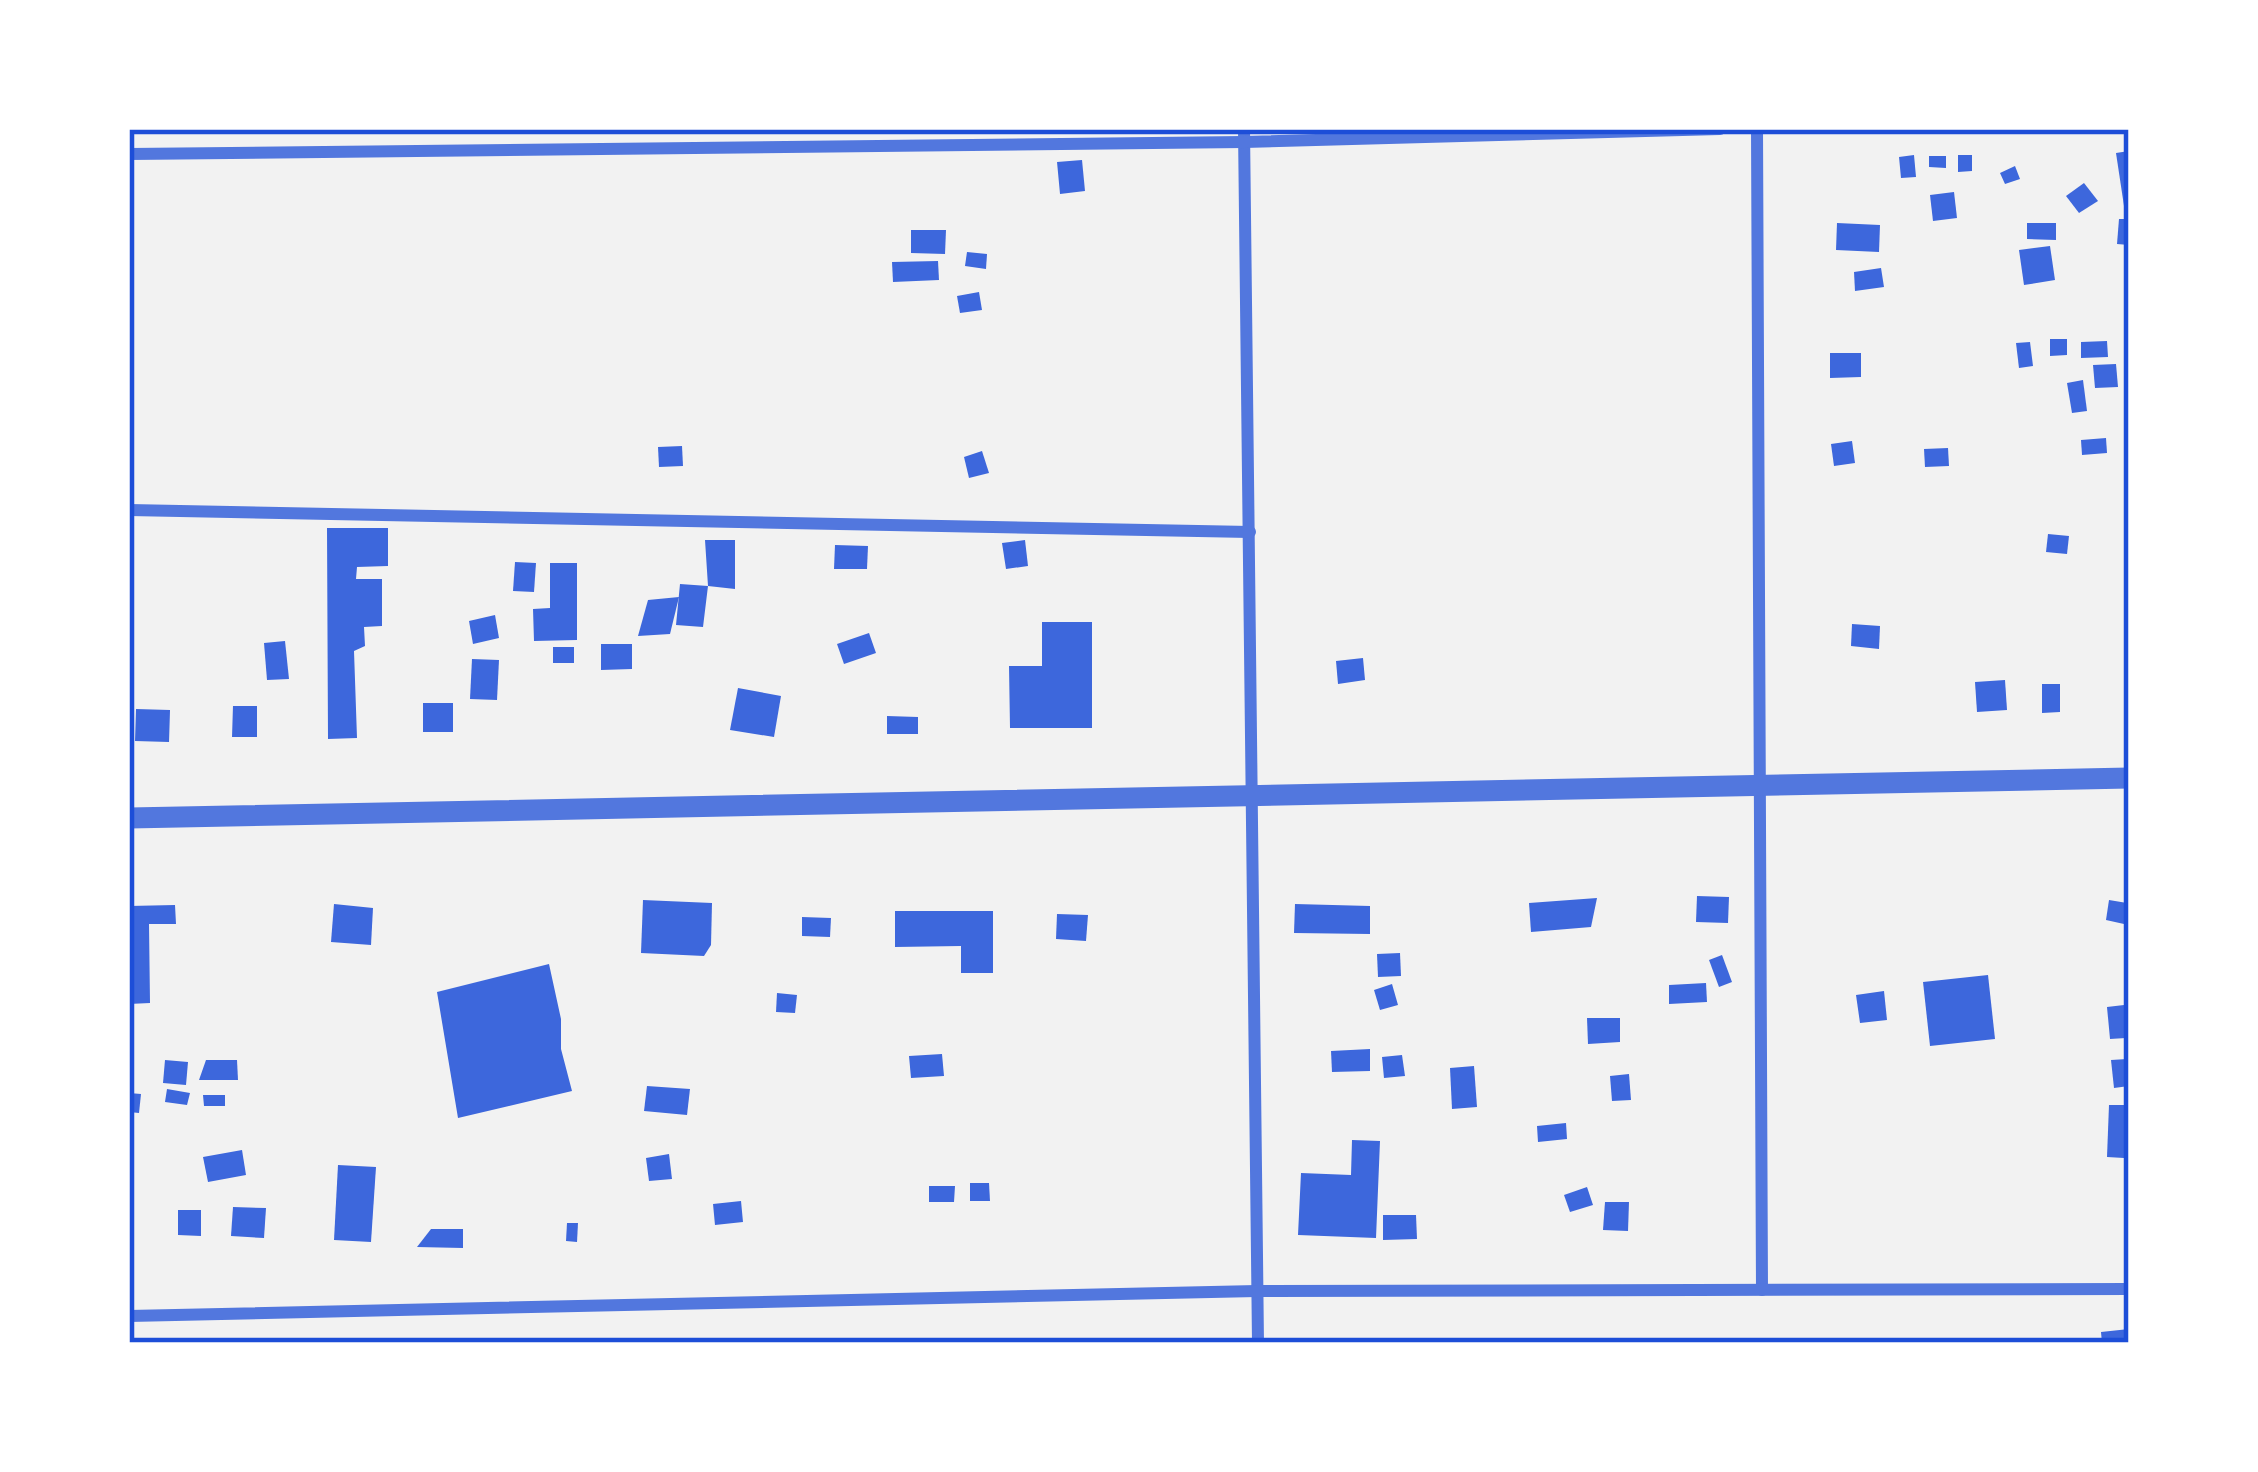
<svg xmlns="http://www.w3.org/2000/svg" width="2258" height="1472" font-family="Commissioner,sans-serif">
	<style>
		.building { fill: #3d67dc }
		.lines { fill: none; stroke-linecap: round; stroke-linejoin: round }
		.minor { stroke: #5277de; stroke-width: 12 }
		.tertiary { stroke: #5277de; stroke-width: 21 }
		.neatline { fill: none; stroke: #1d4ed8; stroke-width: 4.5 }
	</style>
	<rect width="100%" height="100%" fill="#f2f2f2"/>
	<g class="building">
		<path d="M2129,151v55h-5l-8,-53z"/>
		<path d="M1914,155l2,22 -15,1 -2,-21z"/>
		<path d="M1958,155h14v16l-14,1z"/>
		<path d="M1929,156h17v12l-17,-1z"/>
		<path d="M1082,160l3,31 -25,3 -3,-32z"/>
		<path d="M2015,166l5,13 -15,5 -5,-11z"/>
		<path d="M2084,183l14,18 -19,12 -13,-17z"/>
		<path d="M1954,192l3,26 -24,3 -3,-26z"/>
		<path d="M2119,219h10v26l-12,-1z"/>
		<path d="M1837,223l43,2 -1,27 -43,-2z"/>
		<path d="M2027,223h29v17l-29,-1z"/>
		<path d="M911,230h35l-1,24 -34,-1z"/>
		<path d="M2050,246l5,34 -31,5 -5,-35z"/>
		<path d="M967,252l20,2 -1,15 -21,-3z"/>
		<path d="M938,261l1,19 -46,2 -1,-20z"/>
		<path d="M1881,268l3,19 -29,4 -1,-19z"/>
		<path d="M979,292l3,18 -22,3 -3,-17z"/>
		<path d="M2050,339h17v16l-17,1z"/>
		<path d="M2107,341l1,16 -27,1v-16z"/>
		<path d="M2030,342l3,24 -14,2 -3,-25z"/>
		<path d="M1830,353h31v24l-31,1z"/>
		<path d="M2116,364l2,23 -23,1 -2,-23z"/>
		<path d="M2083,380l4,31 -15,2 -5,-30z"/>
		<path d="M2106,438l1,15 -25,2 -1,-15z"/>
		<path d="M1852,441l3,22 -21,3 -3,-22z"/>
		<path d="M682,446l1,20 -24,1 -1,-20z"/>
		<path d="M1948,448l1,18 -24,1 -1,-18z"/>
		<path d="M982,451l7,22 -20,5 -5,-21z"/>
		<path d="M327,528h61v38l-31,1 -1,12h26v47l-18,1 1,19 -11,5 3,87 -29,1z"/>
		<path d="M2048,534l21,2 -2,18 -21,-2z"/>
		<path d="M705,540h30v49l-27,-3 -5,41 -27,-2 4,-41 28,2z"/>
		<path d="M1025,540l3,26 -22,3 -4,-26z"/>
		<path d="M835,545l33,1 -1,23h-33z"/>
		<path d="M515,562l21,1 -2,29 -21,-1z"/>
		<path d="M550,563h27v77l-43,1 -1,-32 17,-1z"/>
		<path d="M679,597l-9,37 -32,2 10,-36z"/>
		<path d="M495,615l4,23 -26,6 -4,-23z"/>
		<path d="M1042,622h50v106h-82l-1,-62h33z"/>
		<path d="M1852,624l28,2 -1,23 -28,-3z"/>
		<path d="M869,633l7,20 -32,11 -7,-20z"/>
		<path d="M285,641l4,38 -22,1 -3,-37z"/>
		<path d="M601,644h31v25l-31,1z"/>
		<rect x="553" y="647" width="21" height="16"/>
		<path d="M1363,658l2,22 -27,4 -2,-23z"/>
		<path d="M472,659l27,1 -2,40 -27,-1z"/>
		<path d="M2005,680l2,30 -30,2 -2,-30z"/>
		<path d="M2042,684h18v28l-18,1z"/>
		<path d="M738,688l43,8 -7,41 -44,-7z"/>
		<rect x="423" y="703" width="30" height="29"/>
		<path d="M233,706h24v31h-25z"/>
		<path d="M136,709l34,1 -1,32 -34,-1z"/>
		<path d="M887,716l31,1v17h-31z"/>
		<path d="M1697,896l32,1 -1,26 -32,-1z"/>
		<path d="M1597,898l-6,29 -60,5 -2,-29z"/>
		<path d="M643,900l69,3 -1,42 -7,11 -63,-3z"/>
		<path d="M2109,900l18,3 -3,21 -18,-4z"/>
		<path d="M334,904l39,4 -2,37 -40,-3z"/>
		<path d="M1295,904l75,2v28l-76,-1z"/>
		<path d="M175,905l1,19h-27l1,79 -21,1v-98z"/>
		<path d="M895,911h98v62h-32v-27l-66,1z"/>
		<path d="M1057,914l31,1 -2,26 -30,-2z"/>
		<path d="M802,917l29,1 -1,19 -28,-1z"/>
		<path d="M1400,953l1,23 -23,1 -1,-23z"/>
		<path d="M1722,955l10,27 -13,5 -10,-27z"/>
		<path d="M549,964l12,55v30l11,42 -114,27 -21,-126z"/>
		<path d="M1988,975l7,64 -65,7 -7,-64z"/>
		<path d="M1706,983l1,19 -38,2v-19z"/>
		<path d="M1392,984l6,21 -18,5 -6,-20z"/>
		<path d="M1884,991l3,29 -27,3 -4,-28z"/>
		<path d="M777,993l20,2 -2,18 -19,-1z"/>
		<path d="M2124,1005l2,33 -16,1 -3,-32z"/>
		<path d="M1587,1018h33v24l-32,2z"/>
		<path d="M1370,1049v22l-38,1 -1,-21z"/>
		<path d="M942,1054l2,22 -33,2 -2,-22z"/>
		<path d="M1402,1055l3,21 -21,2 -2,-21z"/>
		<path d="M2127,1059l2,27 -15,2 -3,-28z"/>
		<path d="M165,1060l23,2 -2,23 -23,-2z"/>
		<path d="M206,1060h31l1,20h-39z"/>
		<path d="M1474,1066l3,41 -25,2 -2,-41z"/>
		<path d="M1629,1074l2,26 -19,1 -2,-25z"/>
		<path d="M647,1086l43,3 -3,26 -43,-4z"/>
		<path d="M167,1089l23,4 -3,12 -22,-3z"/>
		<path d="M129,1093l12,1 -2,19 -10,-1z"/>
		<path d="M203,1095h22v11h-21z"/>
		<path d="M2109,1105h17l-2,53 -17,-1z"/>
		<path d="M1566,1123l1,16 -29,3 -1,-16z"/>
		<path d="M1352,1140l28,1 -4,97 -78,-3 3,-62 50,2z"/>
		<path d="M242,1150l4,25 -38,7 -5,-25z"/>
		<path d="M669,1154l3,25 -23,2 -3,-23z"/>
		<path d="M338,1165l38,2 -5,75 -37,-2z"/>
		<path d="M970,1183h19l1,18h-20z"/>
		<path d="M929,1186h26l-1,16h-25z"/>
		<path d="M1587,1187l6,18 -23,7 -6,-17z"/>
		<path d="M741,1201l2,21 -28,3 -2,-21z"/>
		<path d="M1605,1202h24l-1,29 -25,-1z"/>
		<path d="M233,1207l33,1 -2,30 -33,-2z"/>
		<path d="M178,1210h23v26l-23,-1z"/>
		<path d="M1383,1215h33l1,24 -34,1z"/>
		<path d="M567,1223h11l-1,19 -11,-1z"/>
		<path d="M431,1229h32v19l-46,-1z"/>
		<path d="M2129,1329v14h-27l-1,-11z"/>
	</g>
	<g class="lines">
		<g class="minor">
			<path d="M1244,129l14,1214"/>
			<path d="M1757,129l5,1161"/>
			<path d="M129,154l1115,-12 476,-13"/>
			<path d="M129,510l1121,22"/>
			<path d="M129,1316l1128,-25 872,-2"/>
		</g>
		<path class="tertiary" d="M129,818l2000,-40"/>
	</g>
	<rect width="2258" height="1472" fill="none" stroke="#ffffff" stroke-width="264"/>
	<rect x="132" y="132" width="1994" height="1208" class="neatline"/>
</svg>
